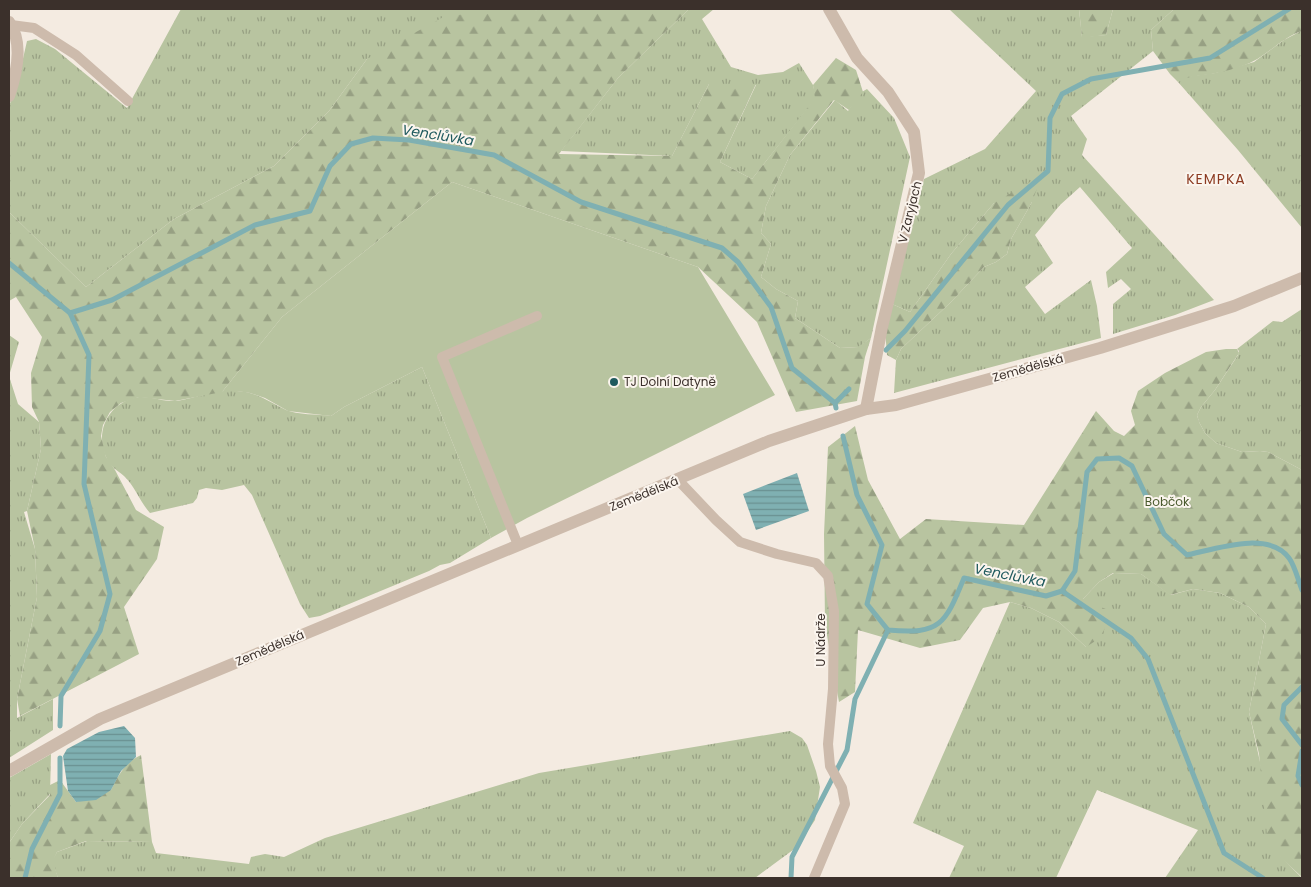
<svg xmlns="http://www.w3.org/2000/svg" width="1311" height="887" font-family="Poppins,sans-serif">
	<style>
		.grass { fill: url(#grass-tufts) }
		.forest { fill: url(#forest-firs) }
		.garden { fill: #b8c4a0 }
		.water { fill: url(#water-rules) }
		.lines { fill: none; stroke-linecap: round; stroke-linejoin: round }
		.stream { stroke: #7fb0b2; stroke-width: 5 }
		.service { stroke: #cdbbac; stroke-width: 10 }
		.minor { stroke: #cdbbac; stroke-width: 12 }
		.tertiary { stroke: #cdbbac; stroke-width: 12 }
		.poi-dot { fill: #1f5a5e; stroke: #fbf5ee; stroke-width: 2 }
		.labels { text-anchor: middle; stroke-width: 4; stroke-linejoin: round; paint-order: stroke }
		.street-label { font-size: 12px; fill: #3b302b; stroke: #fbf5ee }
		.poi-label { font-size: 12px; fill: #3b302b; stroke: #fbf5ee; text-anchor: start }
		.park-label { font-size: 12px; fill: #4a5a2e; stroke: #fbf5ee }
		.water-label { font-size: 14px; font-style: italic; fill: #1f5a5e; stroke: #fbf5ee }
		.neighbourhood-label { font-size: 14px; letter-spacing: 1px; fill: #8c3b22; stroke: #fbf5ee }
	</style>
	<defs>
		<pattern id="grass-tufts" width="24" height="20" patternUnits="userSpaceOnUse" patternTransform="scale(1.25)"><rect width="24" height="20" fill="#b8c4a0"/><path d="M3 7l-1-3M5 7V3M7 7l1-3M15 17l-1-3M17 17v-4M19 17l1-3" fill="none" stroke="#97a083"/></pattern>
		<pattern id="forest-firs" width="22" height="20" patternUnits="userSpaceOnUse" patternTransform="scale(1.25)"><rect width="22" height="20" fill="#b8c4a0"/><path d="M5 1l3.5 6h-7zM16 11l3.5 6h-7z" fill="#97a083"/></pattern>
		<pattern id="water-rules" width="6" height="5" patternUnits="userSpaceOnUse" patternTransform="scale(1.25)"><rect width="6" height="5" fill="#7fb0b2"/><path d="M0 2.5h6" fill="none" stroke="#699091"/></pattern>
	</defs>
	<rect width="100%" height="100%" fill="#f4ebe1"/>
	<g class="grass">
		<path d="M181,9h361l-175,50 -38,52 -55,55 -100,53 -88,68 -77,-75v-106l8,-21 10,-44 9,-2 19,10 72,59z"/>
		<path d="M689,9h25l-12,10 29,48 27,8 25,-3 16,-9 14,22 3,13 -64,81 -32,-17 36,-77 -47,-1 -37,72 -111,-5 57,-73z"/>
		<path d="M949,9h130l3,28 24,-2 7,-26h61l-23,21 2,21 -82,65 16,23 -5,16 132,145 -39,15 -62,19v-30l18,-15 -10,-10 -13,9 -2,-16 26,-24 -52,-61 -20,18 -25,30 18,28 -28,24 20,27 46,-34 6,26 4,32 -207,55 2,-33 5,-11 49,-46 34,-36 12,-5 11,-8 4,-15 21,-37 -38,1 -43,51 -41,58 -18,-8 32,-125 61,-30 51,-58z"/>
		<path d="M1301,31h1v197l-64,-78 -60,-68 7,-5 30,-4 39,-11 30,-22z"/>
		<path d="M867,89l27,29 16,39 -39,181 -12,9 -19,1 -45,-30 3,-17 -22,-12 -15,-12 10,-33 -10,-11 5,-27 24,-51 45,-55 13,11 12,-18z"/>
		<path d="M1302,309v161l-34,-18 -8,-1 -18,1 -26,-9 -11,-10 -6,-11 -2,-7 4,-8 14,-17 23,-35 1,-4 -2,-2 36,-28 9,1z"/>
		<path d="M9,335l10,7 -10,34 9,28 21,18 2,27 -14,62 -3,1 11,37 2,48 -20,102v19l36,-19v31l-44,28z"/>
		<path d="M422,367l69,171 -41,25 -10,2 -11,6 -109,45 -11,2 -9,-14 -48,-109 -8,-10 -22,5 -16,-2 -7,2 -2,8 -4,5 -43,10c-10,-11 -15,-27 -26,-37 -7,-6 -15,-10 -18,-19 -12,-27 4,-56 33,-60 12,-1 25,5 38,4 18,-3 41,-12 60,-10 20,1 32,11 49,19 11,5 32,4 45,6l13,-9z"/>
		<path d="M1114,573l27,1 30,21 22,-6 27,4 29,14 17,17 -17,88 32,145 21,21h-137l33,-48 -101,-40 -41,88h-107l15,-32 -51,-23 97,-221 21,6 28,14 27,25 -3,-48 16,-17z"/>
		<path d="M790,731l12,7 5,7 9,26 4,16 -5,33 -18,27 -42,31h-697l-6,-17 5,-9 30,-11 65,1 4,11 93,11 2,-7 14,-3 19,3 41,-19 214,-65z"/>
		<path d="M51,754l-1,40 -28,30 -13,19v-65z"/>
	</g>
	<g class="forest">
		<path d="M542,9h147l-71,69 -59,76 113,2 37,-72h47l-36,78 32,17 63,-81 -2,-13 23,-27 20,12 7,22 -14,18 -15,-10 -44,55 -24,51 -5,27 10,11 -10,33 15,12 22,12 -3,17 45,30 18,-1 13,-9 -6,19 -8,44 -61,11 -39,-90 -59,-55 -246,-85 -170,135 -60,75 -47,9 -36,-4 -18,6 -11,9 -7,13 -2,11 5,21 9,13 21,40 28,17 -7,32 -33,48 15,47 -119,62 -3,-17 20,-102 -2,-48 -8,-38 14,-62 -2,-27 -7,-15 -1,-34 11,-36 -26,-40 -7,4v-89l77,75 88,-68 100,-53 55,-55 38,-52 80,-44 75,-2z"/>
		<path d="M1079,9h34l-7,26 -24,3z"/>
		<path d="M1174,9h128v22c-22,7 -37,28 -60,35 -8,3 -17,5 -26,7 -13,3 -26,2 -38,9l-8,-8 -17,-23 -2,-21z"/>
		<path d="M1042,175l-10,27 -21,37 -4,15 -11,8 -12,5 -34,36 -49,46 -5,11 -9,-5 -2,-26 7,-25 18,8 41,-58 43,-51z"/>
		<path d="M1226,349h11l2,4 -24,37 -14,17 -4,8 2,7 6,11 11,10 26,9 18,-1 8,1 34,18v407l-21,-19 -14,-23 -8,-81 -10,-42 17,-88 -17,-17 -29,-14 -27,-4 -23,6 -29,-21 -28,-1 -14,9 -16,17 25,11 -5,26 -17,11 -27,-25 -28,-14 -21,-6 -27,6 -23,32 -40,8 -62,-18 -3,62 -16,10 -14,-78 -1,-90 4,-87 27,-21 13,54 32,59 26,-20 98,6 72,-114 18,20 10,5 11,-11 -4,-14 7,-20 27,-18 41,-21z"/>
		<path d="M141,755l11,87 -66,-1 -29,11 -4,9 5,17h-49v-35l13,-19 28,-29v-10l10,-5 16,22 35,-12c7,-14 14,-28 30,-35z"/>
	</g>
	<path class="garden" d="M452,182l246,85 77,128 -248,123 -36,20 -69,-171 -78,40 -13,9 -43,-5 -23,-13 -15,-5 -13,-2 -15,1 60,-75z"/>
	<g class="water">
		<path d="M797,473l12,38 -53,19 -13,-36z"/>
		<path d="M124,726l11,12 1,19 -15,14 -10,19 -15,10 -20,2 -8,-11 -5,-35 4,-7 32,-17z"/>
	</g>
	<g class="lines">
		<g class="stream">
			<path d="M9,263l61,50 42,-13 143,-75 55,-14 20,-45 21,-22 22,-6 36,2 85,15 87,47 141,46 16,14 33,45 21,61 43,35 1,5"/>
			<path d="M886,350l19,-19 103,-126 40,-34 2,-53 12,-24 29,-15 119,-21 79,-49"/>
			<path d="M835,403l14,-14"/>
			<path d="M843,436l14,59 25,50 -15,59 21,26c53,5 57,-6 76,-52l82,18 16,-5 13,-20 12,-99 10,-13 22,-1 13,8 32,68 23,21c28,-6 82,-25 102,3 6,8 9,22 13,32"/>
			<path d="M1062,591l69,47 17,21 76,194 39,25"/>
			<path d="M1302,687l-18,18 -2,14 20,26"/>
			<path d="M60,726l1,-30 39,-65 10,-37 -26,-110 5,-129 -19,-42"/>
			<path d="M1302,751l-4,25 4,9"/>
			<path d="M25,878l7,-29 28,-55v-36"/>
			<path d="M791,878l1,-21 55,-107 8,-51 33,-69"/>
		</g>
		<g class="service">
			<path d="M11,25l23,3 42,27 52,46"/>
			<path d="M678,480l38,40 24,22 37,12 39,9 12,13 6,35 -1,78 -5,55 2,22 12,22 3,16 -31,74"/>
			<path d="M518,545l-76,-188 95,-41"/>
		</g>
		<g class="minor">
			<path d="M829,9l28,49 31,34 26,40 5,41 -37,154 -16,82"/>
			<path d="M9,771l91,-52 669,-278 97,-32 30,-4 204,-57 134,-42 68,-28"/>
		</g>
		<path class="tertiary" d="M9,22c15,21 8,51 0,74"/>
	</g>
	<circle class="poi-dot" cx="614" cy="382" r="5"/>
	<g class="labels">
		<g class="street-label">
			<text transform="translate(910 212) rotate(-76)" y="4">V Zaryjach</text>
			<text transform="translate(1028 368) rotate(-16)" y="4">Zemědělská</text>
			<text transform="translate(644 494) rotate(-22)" y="4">Zemědělská</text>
			<text transform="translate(821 640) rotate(-90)" y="4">U Nádrže</text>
			<text transform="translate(270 648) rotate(-23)" y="4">Zemědělská</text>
		</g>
		<g class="poi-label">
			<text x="624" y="386">TJ Dolní Datyně</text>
		</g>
		<g class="park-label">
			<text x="1167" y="506">Bobčok</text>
		</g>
		<g class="water-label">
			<text transform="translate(438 135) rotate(9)" y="5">Venclůvka</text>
			<text transform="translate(1010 575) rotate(11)" y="5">Venclůvka</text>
		</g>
		<g class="neighbourhood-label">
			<text x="1216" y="184">KEMPKA</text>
		</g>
	</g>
	<rect width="1311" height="887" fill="none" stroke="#3b302b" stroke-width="20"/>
</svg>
